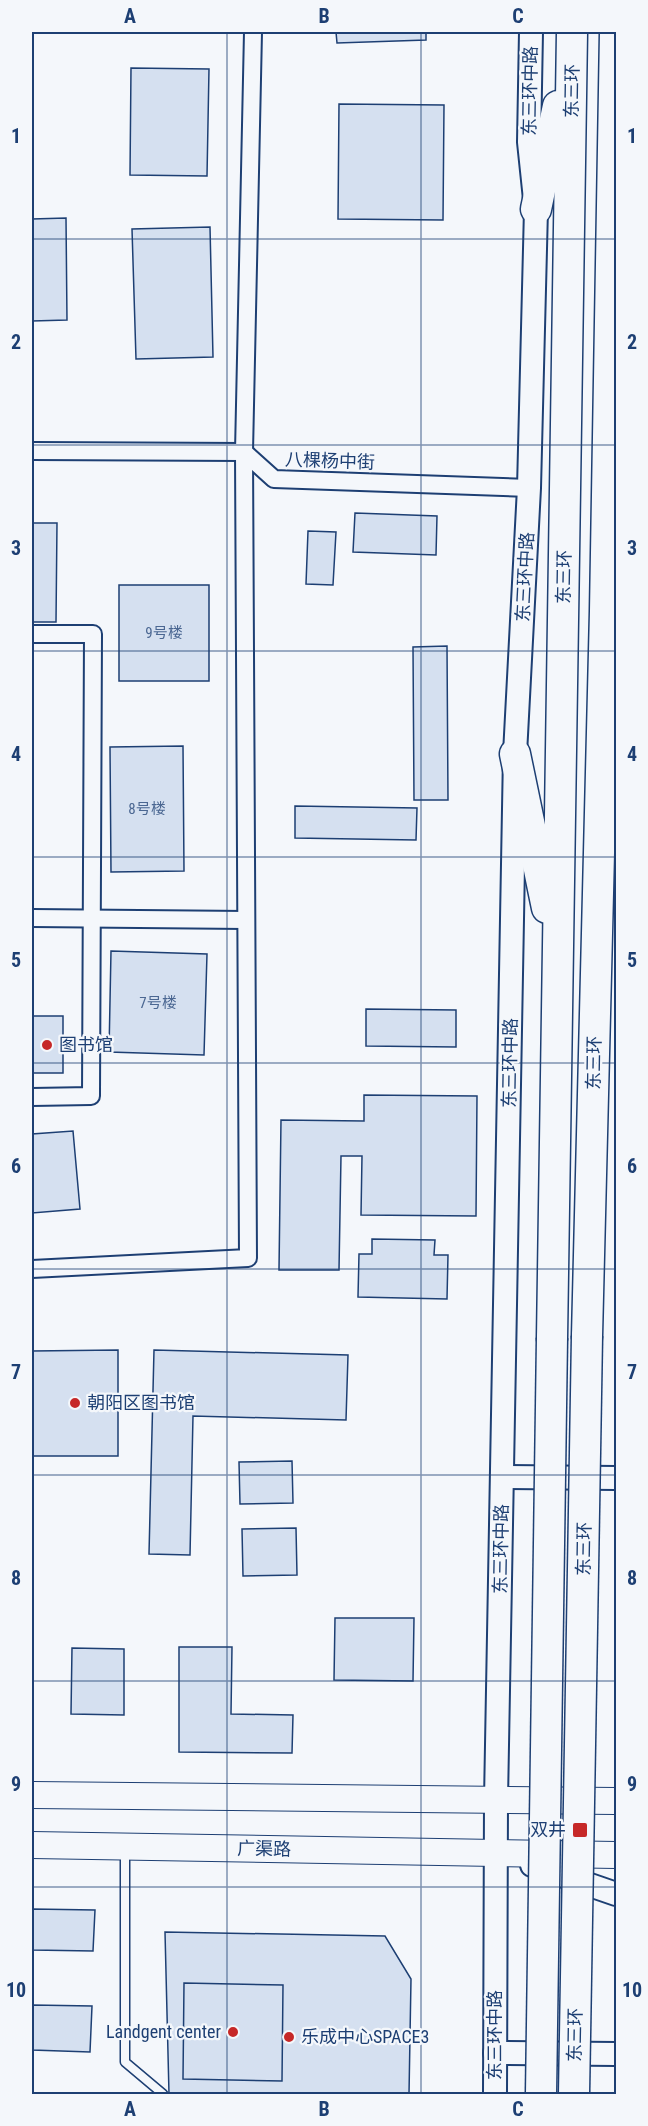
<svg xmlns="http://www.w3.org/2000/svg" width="648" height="2126" font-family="'Roboto Condensed','Noto Sans SC',sans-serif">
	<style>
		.building { fill: #d5e0f0; stroke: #1d3f73; stroke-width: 1.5 }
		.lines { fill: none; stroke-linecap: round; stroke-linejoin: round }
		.lane-casing { stroke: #1d3f73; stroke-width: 11 }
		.street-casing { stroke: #1d3f73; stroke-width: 20 }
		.secondary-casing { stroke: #1d3f73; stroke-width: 26 }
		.primary-casing { stroke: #1d3f73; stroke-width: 28 }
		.highway-casing { stroke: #1d3f73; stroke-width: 33 }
		.lane { stroke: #f4f7fb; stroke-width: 8 }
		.street { stroke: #f4f7fb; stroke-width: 16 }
		.secondary { stroke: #f4f7fb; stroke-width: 22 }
		.primary { stroke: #f4f7fb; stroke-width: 26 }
		.highway { stroke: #f4f7fb; stroke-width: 30 }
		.highway-bridge-casing { stroke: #1d3f73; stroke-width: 33; stroke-linecap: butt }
		.highway-bridge { stroke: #f4f7fb; stroke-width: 30 }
		.grid { fill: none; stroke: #1d3f73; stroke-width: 1.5; stroke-opacity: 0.55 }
		.poi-dot { fill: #c62828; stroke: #f4f7fb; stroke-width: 2 }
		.labels { text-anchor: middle; stroke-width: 4.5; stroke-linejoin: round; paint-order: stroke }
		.number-label { font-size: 15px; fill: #4b6792 }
		.street-label { font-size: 18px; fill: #1d3f73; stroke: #f4f7fb }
		.poi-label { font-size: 18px; fill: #1d3f73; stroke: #f4f7fb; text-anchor: start }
		.neatline { fill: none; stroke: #1d3f73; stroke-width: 2 }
		.grid-label { font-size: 20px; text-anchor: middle; font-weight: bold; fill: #1d3f73 }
	</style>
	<rect width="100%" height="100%" fill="#f4f7fb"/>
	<g class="building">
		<path d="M336,32h90v8l-89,3z"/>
		<path d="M131,68l78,1 -2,107 -77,-1z"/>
		<path d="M339,104l105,1 -1,115 -105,-1z"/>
		<path d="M66,218l1,102 -35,1v-102z"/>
		<path d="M210,227l3,130 -77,2 -4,-130z"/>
		<path d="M355,513l82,3 -1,39 -83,-3z"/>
		<path d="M32,523h25l-1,99h-24z"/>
		<path d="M308,531l28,1 -3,53 -27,-1z"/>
		<rect x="119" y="585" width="90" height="96"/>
		<path d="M447,646l1,154h-34l-1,-153z"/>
		<path d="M183,746l1,125 -73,1 -1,-125z"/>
		<path d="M295,806l122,2 -1,32 -121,-2z"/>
		<path d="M111,951l96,3 -3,101 -95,-3z"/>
		<path d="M366,1009l90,1v37l-90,-1z"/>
		<rect x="32" y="1016" width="31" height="57"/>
		<path d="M364,1095l113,1 -1,120 -115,-1 1,-59h-21l-2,114h-60l2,-150 83,1z"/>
		<path d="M73,1131l7,78 -48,4v-79z"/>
		<path d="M372,1239l63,1 -1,15h14l-1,44 -89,-2 1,-43h13z"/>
		<path d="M118,1350v106h-86v-105z"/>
		<path d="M154,1350l194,5 -2,65 -153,-4 -3,139 -41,-1z"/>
		<path d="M292,1461l1,42 -53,1 -1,-42z"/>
		<path d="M296,1528l1,47 -54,1 -1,-47z"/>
		<path d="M335,1618h79l-1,63 -79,-1z"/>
		<path d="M179,1647h53l-1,67 62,1 -1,38 -113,-1z"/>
		<path d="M72,1648l52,1v66l-53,-1z"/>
		<path d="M32,1909l63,1 -2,41 -61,-1z"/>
		<path d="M165,1932l220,4 26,43 -2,115h-240z"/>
		<path d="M184,1983l99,2 -1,96 -99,-2z"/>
		<path d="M32,2005l60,1 -2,46 -58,-2z"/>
	</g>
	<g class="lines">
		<g class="lane-casing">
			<path id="lane" d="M125,1850v212l38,32"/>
		</g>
		<g class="street-casing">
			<g id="street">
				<path d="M32,451l212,1 30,27 255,9"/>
				<path d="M32,634h61l-2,462 -59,1"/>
				<path d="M32,918l214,2"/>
				<path d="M32,1269l216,-11 -4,-806 9,-420"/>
			</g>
		</g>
		<g class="secondary-casing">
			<g id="secondary">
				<path d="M502,1477l114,1"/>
				<path d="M532,1865l84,29"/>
				<path d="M495,2053l121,1"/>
				<path d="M495,2094l1,-294 19,-1046 14,-266 7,-279 -7,-67 2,-110"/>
			</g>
		</g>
		<g class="primary-casing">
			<g id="primary">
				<path d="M32,1795l584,6"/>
				<path d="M32,1845l584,10"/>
			</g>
		</g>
		<g class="highway-casing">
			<g id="highway">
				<path d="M536,209l22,-103"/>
				<path d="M515,754l32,154"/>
				<path d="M587,1336l18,-725 10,-579"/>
				<path d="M552,1338l20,-1306"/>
			</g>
		</g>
		<use href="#lane" class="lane"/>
		<use href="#street" class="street"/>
		<use href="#secondary" class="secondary"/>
		<use href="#primary" class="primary"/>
		<use href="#highway" class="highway"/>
		<g class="highway-bridge-casing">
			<g id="highway-bridge">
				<path d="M541,2094l11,-756"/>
				<path d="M574,2094l13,-758"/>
			</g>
		</g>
		<use href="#highway-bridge" class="highway-bridge"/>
	</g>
	<path class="grid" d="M227,32v2062M421,32v2062M32,239h584M32,445h584M32,651h584M32,857h584M32,1063h584M32,1269h584M32,1475h584M32,1681h584M32,1887h584"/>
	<g class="poi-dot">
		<circle cx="47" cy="1045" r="6"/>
		<circle cx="75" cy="1403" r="6"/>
		<rect x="572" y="1822" width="16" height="16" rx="3"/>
		<circle cx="233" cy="2032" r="6"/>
		<circle cx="289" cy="2037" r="6"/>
	</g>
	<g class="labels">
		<g class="number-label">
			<text x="164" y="638">9号楼</text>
			<text x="147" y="814">8号楼</text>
			<text x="158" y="1008">7号楼</text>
		</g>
		<g class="street-label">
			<text transform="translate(530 91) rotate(-89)" y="6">东三环中路</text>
			<text transform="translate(572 91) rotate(-89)" y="6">东三环</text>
			<text transform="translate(330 461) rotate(2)" y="6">八棵杨中街</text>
			<text transform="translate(525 577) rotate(-87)" y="6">东三环中路</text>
			<text transform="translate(564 577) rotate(-89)" y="6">东三环</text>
			<text transform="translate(510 1063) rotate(-89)" y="6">东三环中路</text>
			<text transform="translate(594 1063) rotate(-89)" y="6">东三环</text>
			<text transform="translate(501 1549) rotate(-89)" y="6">东三环中路</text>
			<text transform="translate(584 1549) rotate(-89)" y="6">东三环</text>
			<text transform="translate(264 1849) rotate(1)" y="6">广渠路</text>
			<text transform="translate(495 2035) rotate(-90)" y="6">东三环中路</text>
			<text transform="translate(575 2035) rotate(-89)" y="6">东三环</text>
		</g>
		<g class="poi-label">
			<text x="59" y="1051">图书馆</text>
			<text x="87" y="1409">朝阳区图书馆</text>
			<text x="566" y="1836" text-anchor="end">双井</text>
			<text x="221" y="2038" text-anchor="end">Landgent center</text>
			<text x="301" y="2043">乐成中心SPACE3</text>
		</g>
	</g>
	<rect width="648" height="2126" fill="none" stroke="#f4f7fb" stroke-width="66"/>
	<rect x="33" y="33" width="582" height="2060" class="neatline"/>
	<g class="grid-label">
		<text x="130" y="23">A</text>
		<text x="324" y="23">B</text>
		<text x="518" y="23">C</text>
		<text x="16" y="143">1</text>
		<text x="632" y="143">1</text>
		<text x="16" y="349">2</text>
		<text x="632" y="349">2</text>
		<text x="16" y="555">3</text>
		<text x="632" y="555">3</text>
		<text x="16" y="761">4</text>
		<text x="632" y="761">4</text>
		<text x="16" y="967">5</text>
		<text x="632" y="967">5</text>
		<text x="16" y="1173">6</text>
		<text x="632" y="1173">6</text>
		<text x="16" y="1379">7</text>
		<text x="632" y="1379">7</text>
		<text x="16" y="1585">8</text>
		<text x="632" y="1585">8</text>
		<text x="16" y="1791">9</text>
		<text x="632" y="1791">9</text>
		<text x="16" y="1997">10</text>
		<text x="632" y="1997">10</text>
		<text x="130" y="2116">A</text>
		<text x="324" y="2116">B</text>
		<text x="518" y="2116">C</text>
	</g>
</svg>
